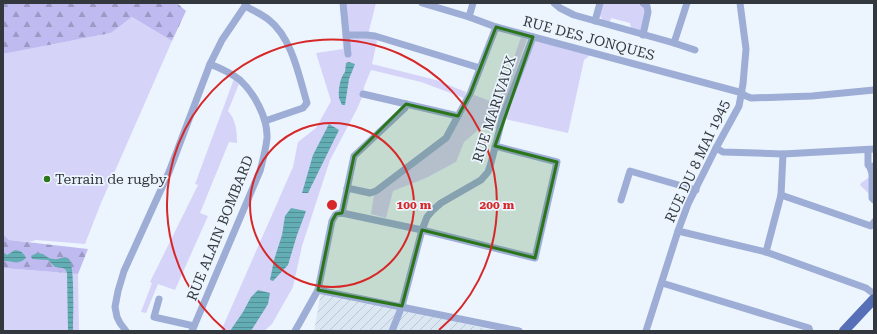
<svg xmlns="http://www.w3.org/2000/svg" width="877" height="334" font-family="'Roboto Serif',serif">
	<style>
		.industrial { fill: url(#industrial-furrows) }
		.green { fill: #d6d3f8 }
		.forest { fill: url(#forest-firs) }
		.water { fill: url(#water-rules) }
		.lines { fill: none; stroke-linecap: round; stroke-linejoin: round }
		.street { stroke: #9dadd5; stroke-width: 7 }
		.primary { stroke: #566fb6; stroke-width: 10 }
		.marked { fill: #2b751a; fill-opacity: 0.2; stroke: #2b751a; stroke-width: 3; stroke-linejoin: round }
		.ring { fill: none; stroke: #d62828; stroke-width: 2 }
		.poi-dot { fill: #2b751a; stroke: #ecf5fe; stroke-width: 1.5 }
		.labels { text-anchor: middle; stroke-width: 3.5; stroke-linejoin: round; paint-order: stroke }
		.street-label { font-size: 14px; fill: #32383d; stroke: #ecf5fe }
		.poi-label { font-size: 14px; fill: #32383d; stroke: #ecf5fe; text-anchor: start }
		.centre { fill: #d62828; stroke: #ecf5fe; stroke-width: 2 }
		.ring-label { font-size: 12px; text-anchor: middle; font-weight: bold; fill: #d62828; stroke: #ecf5fe; stroke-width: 3.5; stroke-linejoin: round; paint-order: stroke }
	</style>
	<defs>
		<pattern id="industrial-furrows" width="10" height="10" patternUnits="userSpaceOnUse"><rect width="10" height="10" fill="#dae7f2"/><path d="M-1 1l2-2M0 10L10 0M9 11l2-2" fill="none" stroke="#bcc7d0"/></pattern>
		<pattern id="forest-firs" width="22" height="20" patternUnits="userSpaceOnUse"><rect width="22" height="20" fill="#bfbbf0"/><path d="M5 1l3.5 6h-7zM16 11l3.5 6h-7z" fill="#9c99c4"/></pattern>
		<pattern id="water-rules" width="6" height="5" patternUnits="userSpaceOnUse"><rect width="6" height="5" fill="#63adb4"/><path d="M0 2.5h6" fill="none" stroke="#528e94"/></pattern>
	</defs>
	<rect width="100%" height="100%" fill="#ecf5fe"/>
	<path class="industrial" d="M321,292l177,39h-184z"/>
	<g class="green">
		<path d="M340,3h36l-7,28 8,10 -5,23 64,16 30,12 -2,6 -43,-16 -50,-12 -7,17 -1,8 -6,14 -27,51 -28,86 -9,41 -21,37 -8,7h-43l72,-164 5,-25 18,-14 15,-27 -15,-48 27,-4z"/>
		<path d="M603,3h31l8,2 4,5 -5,21 -10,-3 -1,-5 -19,-5 -1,4 -7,-2 -4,-5z"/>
		<path d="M132,17l40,24 -71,162 -16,41 -49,-4 -7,2 -20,-2 -6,-6v-180l108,-21z"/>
		<path d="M521,37l6,2 -31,89 -12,-3 -20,17 -8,20 -30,16 -33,13 -7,27 -15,-4 3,-19 76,-58 24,-42 24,9z"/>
		<path d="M537,40l53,15 -6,5 -16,73 -63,-14 27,-76z"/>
		<path d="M234,79l5,5 -11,27c8,9 9,20 9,32l-8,-1 -29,71 8,3 -33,74 -17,-6 -12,29 -5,-1 11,-29 -2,-1 48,-97 -3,-1z"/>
		<path d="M868,178h2v14l-2,1 -8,-8 1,-2z"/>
		<path d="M3,268l75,6 1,57h-76z"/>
	</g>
	<g class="forest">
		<path d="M3,3h174l9,8 -14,30 -40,-24 -21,16 -108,21z"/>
		<path d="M3,234l6,6 79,9 -10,25 -75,-6z"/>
	</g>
	<g class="water">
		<path d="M349,62l6,2 -6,15 -4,26h-3c-1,-2 -2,-5 -3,-7 -1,-7 1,-21 6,-26l1,-9z"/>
		<path d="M329,124l10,6 -31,63h-6l11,-38z"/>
		<path d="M291,208l15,3 -9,24 -9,30 -15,16 -3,-1 4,-20 8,-25 3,-19z"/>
		<path d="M15,250c5,0 9,3 11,8 -8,8 -13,2 -23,3v-9l4,3z"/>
		<path d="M37,253l6,1c3,2 6,5 11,5 5,1 10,-4 15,0 6,6 4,60 4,72h-5l-1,-58 -1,-3 -3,-2 -8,-1 -7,-7 -16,-1 -1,-3z"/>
		<path d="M258,290l12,3 -2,11 -17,27h-21l13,-19 8,-15z"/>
	</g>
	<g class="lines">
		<g class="street">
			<path d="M343,3l5,51"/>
			<path d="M422,3l47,14 27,10 243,65 7,4 5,2 61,-2 62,-6"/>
			<path d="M554,3l6,5 14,7 100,28 21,7"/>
			<path d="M245,6c7,4 17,8 24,14 23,18 30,56 38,83l-4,5 -38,13"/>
			<path d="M469,17l4,-14"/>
			<path d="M595,21l5,-18"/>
			<path d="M347,35h19l9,1 105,32"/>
			<path d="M643,35l5,-23 -1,-6 -4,-3"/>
			<path d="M674,43l13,-40"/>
			<path d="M363,94l95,22"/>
			<path d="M716,148l7,4 60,2 91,-5"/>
			<path d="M868,150v15l2,2 4,-1"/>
			<path d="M870,167l2,7v24l2,2"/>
			<path d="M347,188l23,5 6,-2 70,-53 24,-44 26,-67"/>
			<path d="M781,195l90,31 3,-4"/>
			<path d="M621,200l9,-29 66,19"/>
			<path d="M342,213l12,-57 51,-48 1,-4"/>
			<path d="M678,231l88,21 100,36 8,6"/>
			<path d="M766,252l15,-57 2,-41"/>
			<path d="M662,283l147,45 1,3"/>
			<path d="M318,290l201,41"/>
			<path d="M159,299l-5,18 40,9"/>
			<path d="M126,331l-6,-8 -3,-6 -2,-10 3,-16 6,-20 45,-99 41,-108 12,-24 25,-37"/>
			<path d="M192,331l68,-160c3,-11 6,-22 7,-33 1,-20 -13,-45 -27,-58 -9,-7 -20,-12 -30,-16"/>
			<path d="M295,331l23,-41 14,-69 4,-7 6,-1 80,17 113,28 22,-96 -62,-16"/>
			<path d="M392,331l10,-25 20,-76 5,-13 6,-7 8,-7 40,-23 7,-8 3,-9 12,-47 30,-79"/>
			<path d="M646,331l32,-100 10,-27 28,-56 23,-42 4,-22 3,-35 -6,-46"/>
		</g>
		<path class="primary" d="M844,331l30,-32"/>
	</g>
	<path class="marked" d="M496,27l37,10 -38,109 62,16 -22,96 -113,-28 -20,76 -84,-16 14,-69 4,-7 6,-1 12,-57 52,-52 52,12 12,-22z"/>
	<g class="ring">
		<circle cx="332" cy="205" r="82"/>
		<path d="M225 330A165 165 0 1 1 439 330"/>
	</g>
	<circle class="poi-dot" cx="47" cy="179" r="4"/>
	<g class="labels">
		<g class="street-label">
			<text transform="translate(589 38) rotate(15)" y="5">RUE DES JONQUES</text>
			<text transform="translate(494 109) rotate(-72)" y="5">RUE MARIVAUX</text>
			<text transform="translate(697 161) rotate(-65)" y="5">RUE DU 8 MAI 1945</text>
			<text transform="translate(220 228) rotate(-68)" y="5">RUE ALAIN BOMBARD</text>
		</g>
		<g class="poi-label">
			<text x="55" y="184">Terrain de rugby</text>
		</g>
	</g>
	<circle cx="332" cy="205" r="6" class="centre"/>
	<g class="ring-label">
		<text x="414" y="209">100 m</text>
		<text x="497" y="209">200 m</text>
	</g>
	<rect width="877" height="334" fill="none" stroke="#32383d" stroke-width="8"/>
</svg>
